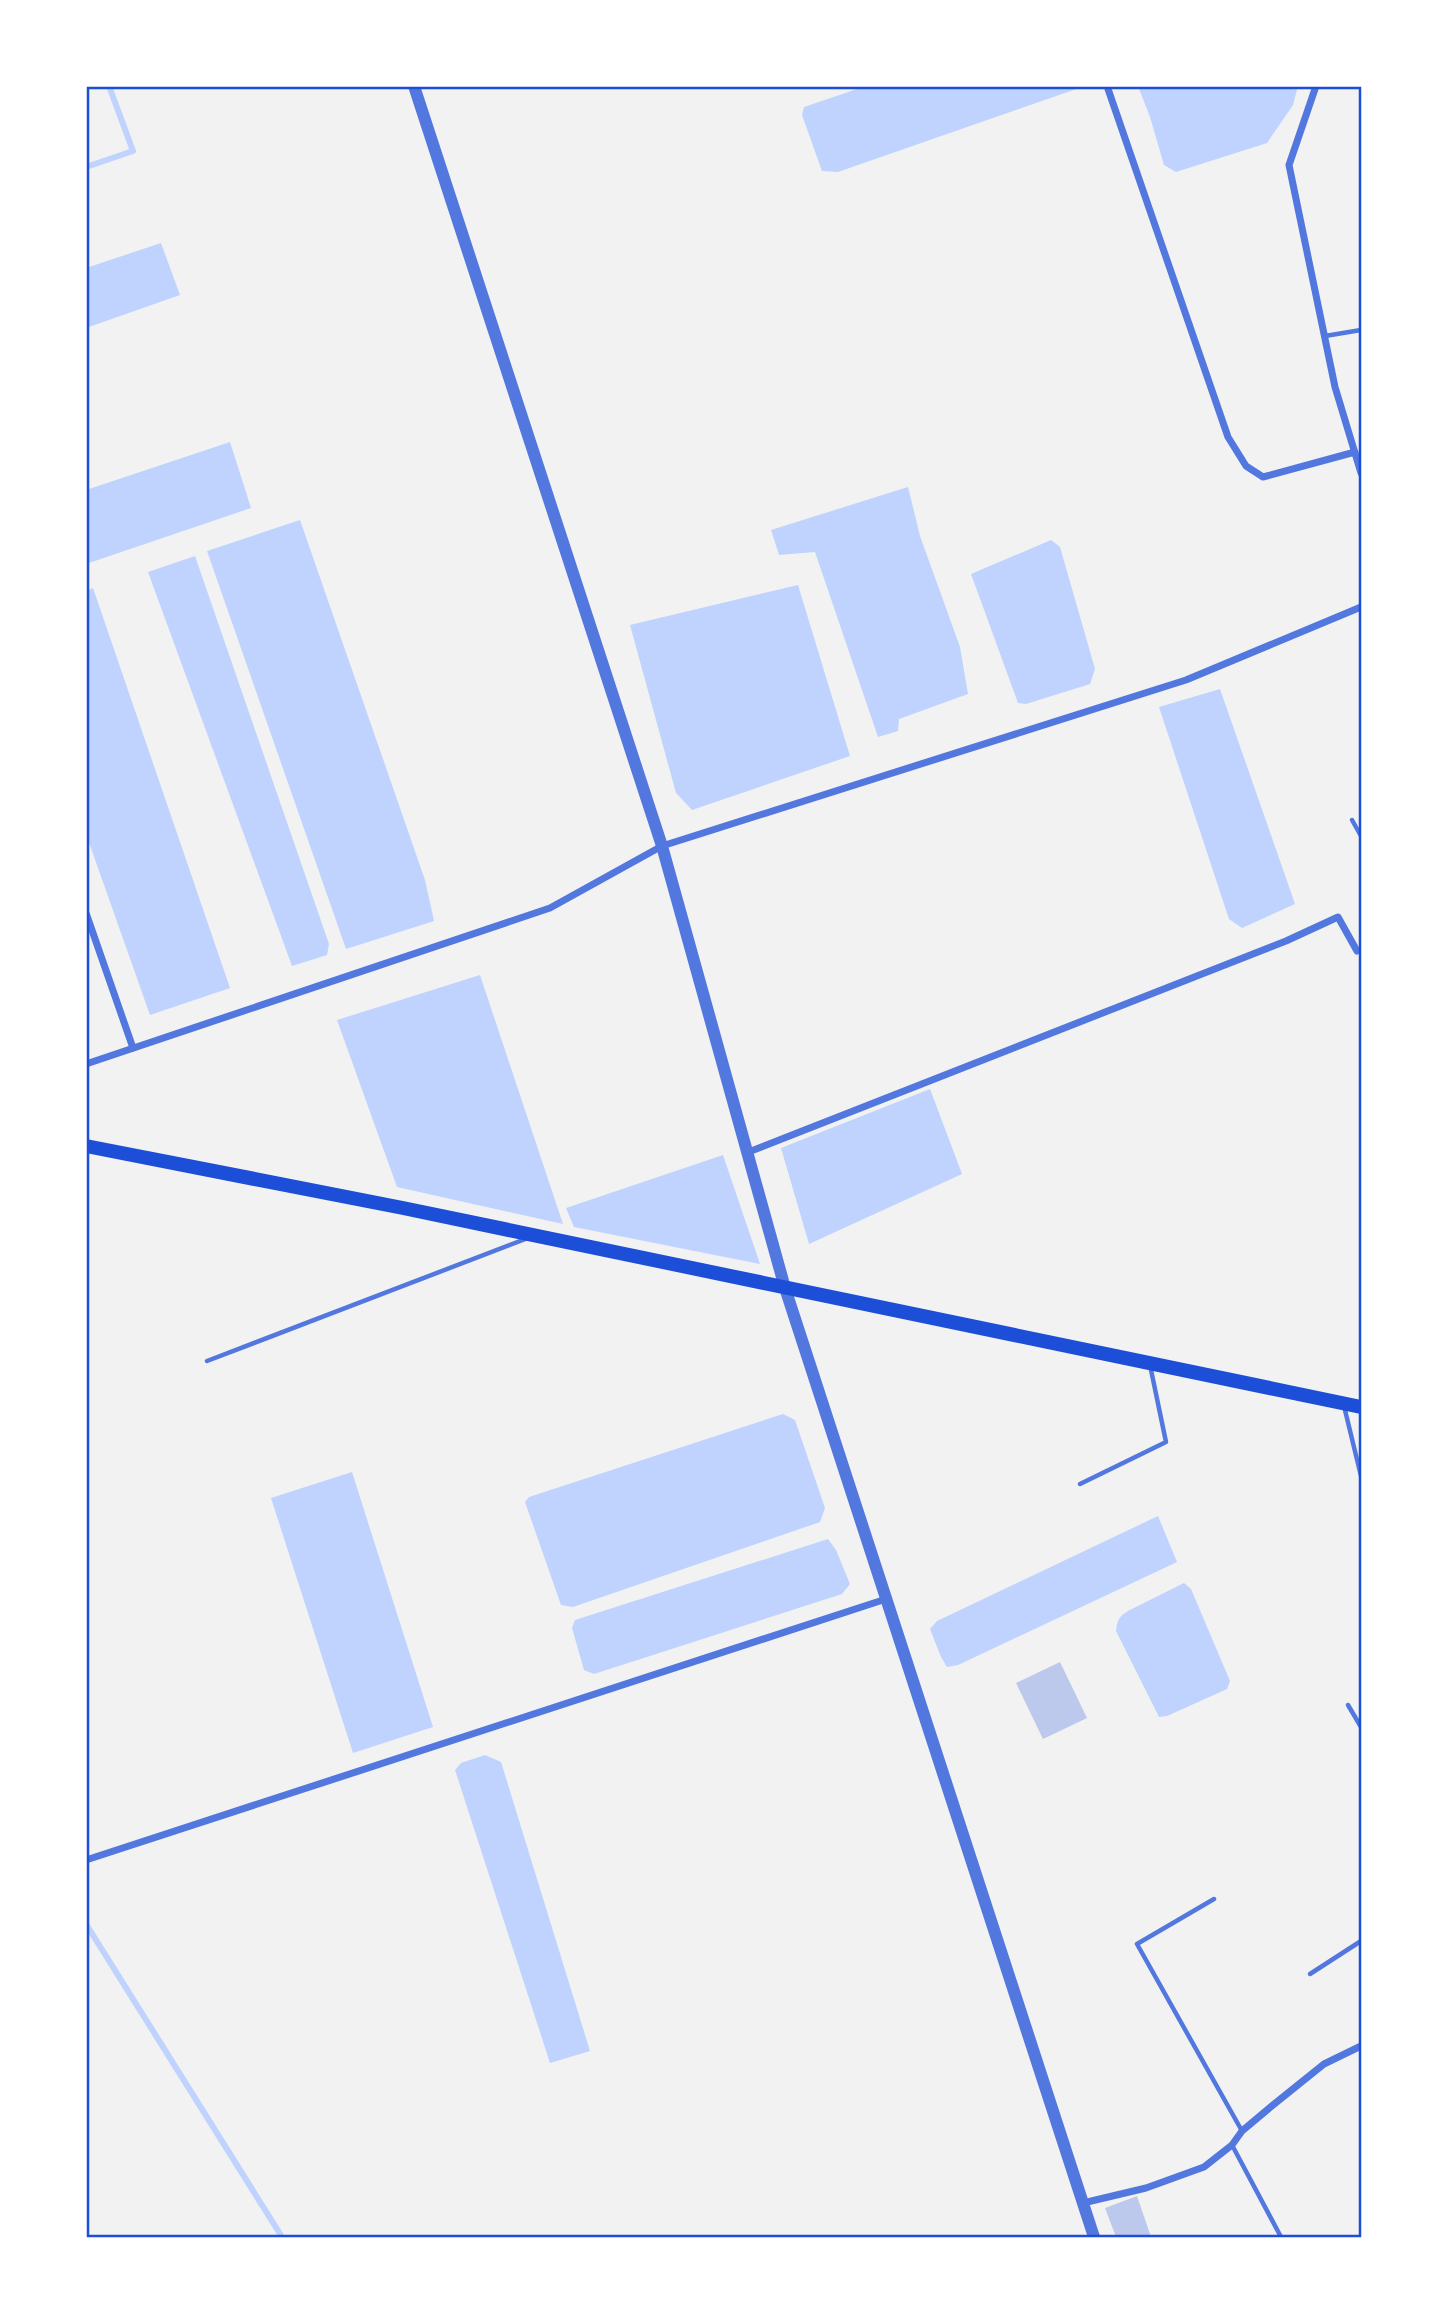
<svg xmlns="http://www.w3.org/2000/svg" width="1447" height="2323" font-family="'Fira Sans',sans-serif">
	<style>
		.water { fill: #bfd3fe }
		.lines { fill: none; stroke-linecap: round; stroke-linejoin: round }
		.stream { stroke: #bfd3fe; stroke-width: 6 }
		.building { fill: #bdc9ec }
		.service { stroke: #5277de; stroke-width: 4.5 }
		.minor { stroke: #5277de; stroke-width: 7 }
		.tertiary { stroke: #5277de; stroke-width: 12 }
		.secondary { stroke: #1d4ed8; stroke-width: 14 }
		.neatline { fill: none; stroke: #1d4ed8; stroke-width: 2.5 }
	</style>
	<rect width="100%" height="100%" fill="#f2f2f2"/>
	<g class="water">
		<path d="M866,86h219l-247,86 -16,-1 -20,-56 2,-8z"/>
		<path d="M1138,86h160l-5,19 -26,38 -91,29 -12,-7 -14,-48z"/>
		<path d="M161,243l19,52 -94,33v-60z"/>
		<path d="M230,442l21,66 -165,56v-74z"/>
		<path d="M908,487l12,49 40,111 8,47 -69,25 -1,12 -20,6 -63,-185 -36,3 -8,-25z"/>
		<path d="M300,520l125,360 9,41 -88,28 -139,-398z"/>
		<path d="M1051,540l9,7 35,122 -5,15 -64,20 -8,-1 -47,-129z"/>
		<path d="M195,556l134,388 -2,11 -35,11 -144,-394z"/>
		<path d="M798,585l52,171 -158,54 -16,-17 -46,-168z"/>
		<path d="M93,588l137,400 -80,27 -64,-181v-243z"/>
		<path d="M1220,689l75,215 -53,24 -13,-9 -70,-212z"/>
		<path d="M480,975l83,249 -166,-37 -60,-167z"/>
		<path d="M930,1089l32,85 -153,70 -28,-96z"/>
		<path d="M723,1155l37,109 -186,-37 -8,-19z"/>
		<path d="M783,1414l12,6 30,88 -5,14 -247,85 -12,-2 -36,-103 4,-5z"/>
		<path d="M352,1472l81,255 -80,26 -82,-255z"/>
		<path d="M1158,1516l19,46 -219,103 -11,2 -6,-10 -11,-28 7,-8z"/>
		<path d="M828,1539l8,11 14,34 -8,10 -248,80 -10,-4 -12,-42 3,-8z"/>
		<path d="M1184,1583l7,6 39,92 -3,8 -60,27 -8,1 -43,-86c1,-10 3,-15 12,-20z"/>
		<path d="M485,1755l16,7 89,289 -40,12 -95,-293 6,-7z"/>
	</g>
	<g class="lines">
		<g class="stream">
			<path d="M86,167l47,-16 -24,-65"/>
			<path d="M86,1924l196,313"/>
		</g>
	</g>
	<g class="building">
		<path d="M1060,1662l27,56 -44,21 -27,-56z"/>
		<path d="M1137,2196l14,41h-35l-11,-29z"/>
	</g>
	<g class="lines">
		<g class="service">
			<path d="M1325,336l36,-6"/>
			<path d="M1352,820l9,16"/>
			<path d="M207,1361l321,-123"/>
			<path d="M1344,1406l17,70"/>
			<path d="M1080,1484l86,-42 -16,-77"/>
			<path d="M1348,1705l13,22"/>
			<path d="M1214,1899l-77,45 105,187"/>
			<path d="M1310,1974l51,-33"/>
			<path d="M1232,2145l49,92"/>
		</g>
		<g class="minor">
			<path d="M1107,86l121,351 18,29 17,11 92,-25"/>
			<path d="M1316,86l-27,79 46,222 26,86"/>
			<path d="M86,913l47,135"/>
			<path d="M86,1064l464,-156 112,-62 524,-166 175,-73"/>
			<path d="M746,1153l540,-212 52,-24 19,34"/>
			<path d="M86,1860l800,-261"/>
			<path d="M1083,2203l63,-15 58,-21 28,-22 10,-14 31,-26 51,-41 37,-18"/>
		</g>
		<path class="tertiary" d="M414,86l248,760 123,442 309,949"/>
		<path class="secondary" d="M86,1146l317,62 958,199"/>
	</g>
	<rect width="1447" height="2323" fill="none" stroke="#ffffff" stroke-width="175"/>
	<rect x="88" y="88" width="1272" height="2148" class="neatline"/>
</svg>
